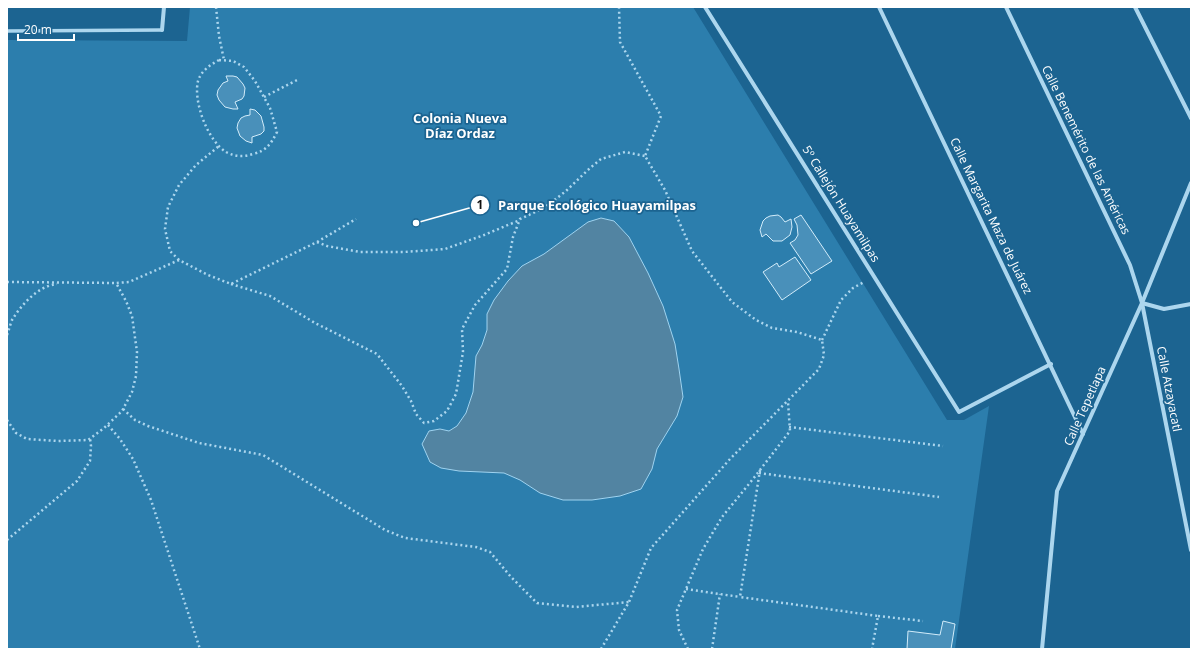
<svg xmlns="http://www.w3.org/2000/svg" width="1198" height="656" font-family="'Open Sans',sans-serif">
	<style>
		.green { fill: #2c7ead }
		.water { fill: #5284a2; stroke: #9fd3f0 }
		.building { fill: #4990ba; stroke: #d2ecfa }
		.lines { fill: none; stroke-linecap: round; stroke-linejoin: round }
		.path { stroke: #acd6ee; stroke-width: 2.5; stroke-dasharray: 2 3; stroke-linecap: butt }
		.pedestrian { stroke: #acd6ee; stroke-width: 3.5 }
		.minor { stroke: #acd6ee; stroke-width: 4 }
		.labels { text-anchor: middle; stroke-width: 3.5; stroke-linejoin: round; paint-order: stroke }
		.street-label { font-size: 12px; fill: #fff; stroke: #1c6491 }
		.neighbourhood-label { font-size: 13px; font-weight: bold; fill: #fff; stroke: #1c6491 }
		.leader { fill: none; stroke: #fff; stroke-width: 1.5 }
		.callout-dot { fill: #fff; stroke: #1c6491; stroke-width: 1.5 }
		.mark-label { font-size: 12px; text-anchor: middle; font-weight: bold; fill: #111 }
		.callout-label { font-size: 13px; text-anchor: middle; font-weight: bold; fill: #fff; stroke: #1c6491; stroke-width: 3.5; stroke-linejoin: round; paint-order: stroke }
	</style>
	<rect width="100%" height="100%" fill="#1c6491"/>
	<path class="green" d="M190,7h503l254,413h17l25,-14 -34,243h-948v-609l180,1z"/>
	<path class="water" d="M601,218l13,3 15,16 19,36 15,33 12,38 4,25 4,28 -6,19 -20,33 -5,20 -11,20 -21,7 -28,4h-29l-23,-7 -20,-13 -16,-7 -45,-2 -18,-3 -11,-6 -8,-18 7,-13 11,-2 9,2 8,-5 9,-13 7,-21 3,-36 6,-11 5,-15v-16l7,-14 14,-19 14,-15 22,-12 44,-32z"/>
	<g class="building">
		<path d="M226,76h7l4,1 6,7 2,4 -1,8 -2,3 -7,3 3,7h-5l-8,-2 -6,-7 -2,-5 1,-5 5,-7 5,-2z"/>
		<path d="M250,109l5,1 6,6 3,11v4l-3,3 -9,3v6l-6,-2 -6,-5 -3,-8 1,-5 3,-5 4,-2 5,-1z"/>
		<path d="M778,215l3,2 4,5 6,-3 1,8 -2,8 -8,6h-9l-7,-7 -4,3 -2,-7 3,-9 3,-3 4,-2z"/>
		<path d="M801,215l31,46 -21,13 -21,-31 5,-3 3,-5 -1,-10 -3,-6z"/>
		<path d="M795,257l16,23 -29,20 -19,-28 14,-9 2,4z"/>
		<path d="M943,621l12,3 -4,25h-44l1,-18 32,4z"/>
	</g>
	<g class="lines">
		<g class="path">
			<path d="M216,7l3,29 5,24"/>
			<path d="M219,60l14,1 11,6 11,14 15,27 7,24c-6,12 -11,19 -24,22 -9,3 -18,3 -27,-2 -18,-11 -33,-50 -28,-71 3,-10 12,-16 21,-21z"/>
			<path d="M264,97l35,-18"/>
			<path d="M317,242l10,4 33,6h44l41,-3 39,-14 36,-15"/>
			<path d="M179,260l-9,-9 -5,-22 3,-22 11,-22 17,-20 23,-19"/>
			<path d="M7,282l109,1"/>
			<path d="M231,284l39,12 45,27 62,31 25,32 9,15 5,13 8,9 10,-2 13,-10 9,-17 7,-42 -1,-23 13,-24 32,-36 6,-32 7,-18 24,-11 22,-17 24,-23 11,-9 24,-7 20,4"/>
			<path d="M7,335c2,-5 3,-10 5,-15 10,-16 26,-34 45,-36"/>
			<path d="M822,340l19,-40 12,-12 11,-6"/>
			<path d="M123,409l12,11 13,6 51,17 64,12 122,75 20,8 71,9 14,5 21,25 26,26 39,4 53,-5"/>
			<path d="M7,420l9,13 11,6 31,2 30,-1 16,-12 18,-17 10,-19 4,-16 1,-24 -5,-36 -6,-15 -10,-18 13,-1 50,-22 29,15 23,9 86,-42 39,-23"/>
			<path d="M108,425l12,14 13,20 18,41 49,149"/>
			<path d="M789,427l154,19"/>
			<path d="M760,470l-20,127 138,19 -6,33"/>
			<path d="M759,473l180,24"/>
			<path d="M7,540l70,-59 13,-20 1,-15 -1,-8"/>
			<path d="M686,589l54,8"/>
			<path d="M878,616l45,5"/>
			<path d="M601,649l28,-47 22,-54 79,-89 89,-90 5,-14 -2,-15 -25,-8 -25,-4 -16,-8 -24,-18 -40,-51 -27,-61 -20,-34 16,-40 -41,-74 -1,-35"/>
			<path d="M688,649l-9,-19 -2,-20 26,-61 19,-32 31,-38 37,-48 -2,-29"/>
			<path d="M712,649l8,-55"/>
		</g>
		<path class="pedestrian" d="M7,31l155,-1"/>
		<g class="minor">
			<path d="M705,7l254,405 92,-48"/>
			<path d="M879,7l204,427"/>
			<path d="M1006,7l124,258 12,38 49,247"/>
			<path d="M1135,7l56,111"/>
			<path d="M162,30l2,-23"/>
			<path d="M1142,303l22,6 27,-5"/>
			<path d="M1042,649l15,-158 85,-188 49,-120"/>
		</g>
	</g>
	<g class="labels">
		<g class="street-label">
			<text transform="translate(1086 150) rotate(64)" y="4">Calle Benemérito de las Américas</text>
			<text transform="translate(841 204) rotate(58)" y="4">5º Callejón Huayamilpas</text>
			<text transform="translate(991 216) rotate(64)" y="4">Calle Margarita Maza de Juárez</text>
			<text transform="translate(1169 389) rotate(79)" y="4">Calle Atzayacatl</text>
			<text transform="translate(1085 406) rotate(-66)" y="4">Calle Tepetlapa</text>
		</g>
		<g class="neighbourhood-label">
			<text x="460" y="123">Colonia Nueva<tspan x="460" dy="15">Díaz Ordaz</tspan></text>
		</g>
	</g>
	<path class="leader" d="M416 223L480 205"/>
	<g class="callout-dot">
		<circle cx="416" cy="223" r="4"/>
		<circle cx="480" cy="205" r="10"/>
	</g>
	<g class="mark-label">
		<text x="480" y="209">1</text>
	</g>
	<g class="callout-label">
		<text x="597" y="210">Parque Ecológico Huayamilpas</text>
	</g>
	<rect width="1198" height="656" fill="none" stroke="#ffffff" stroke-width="16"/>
	<path d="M18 34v6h56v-6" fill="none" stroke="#ffffff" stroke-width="2"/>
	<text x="24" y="34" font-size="12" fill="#ffffff" stroke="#1c6491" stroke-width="3" paint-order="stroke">20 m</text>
</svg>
